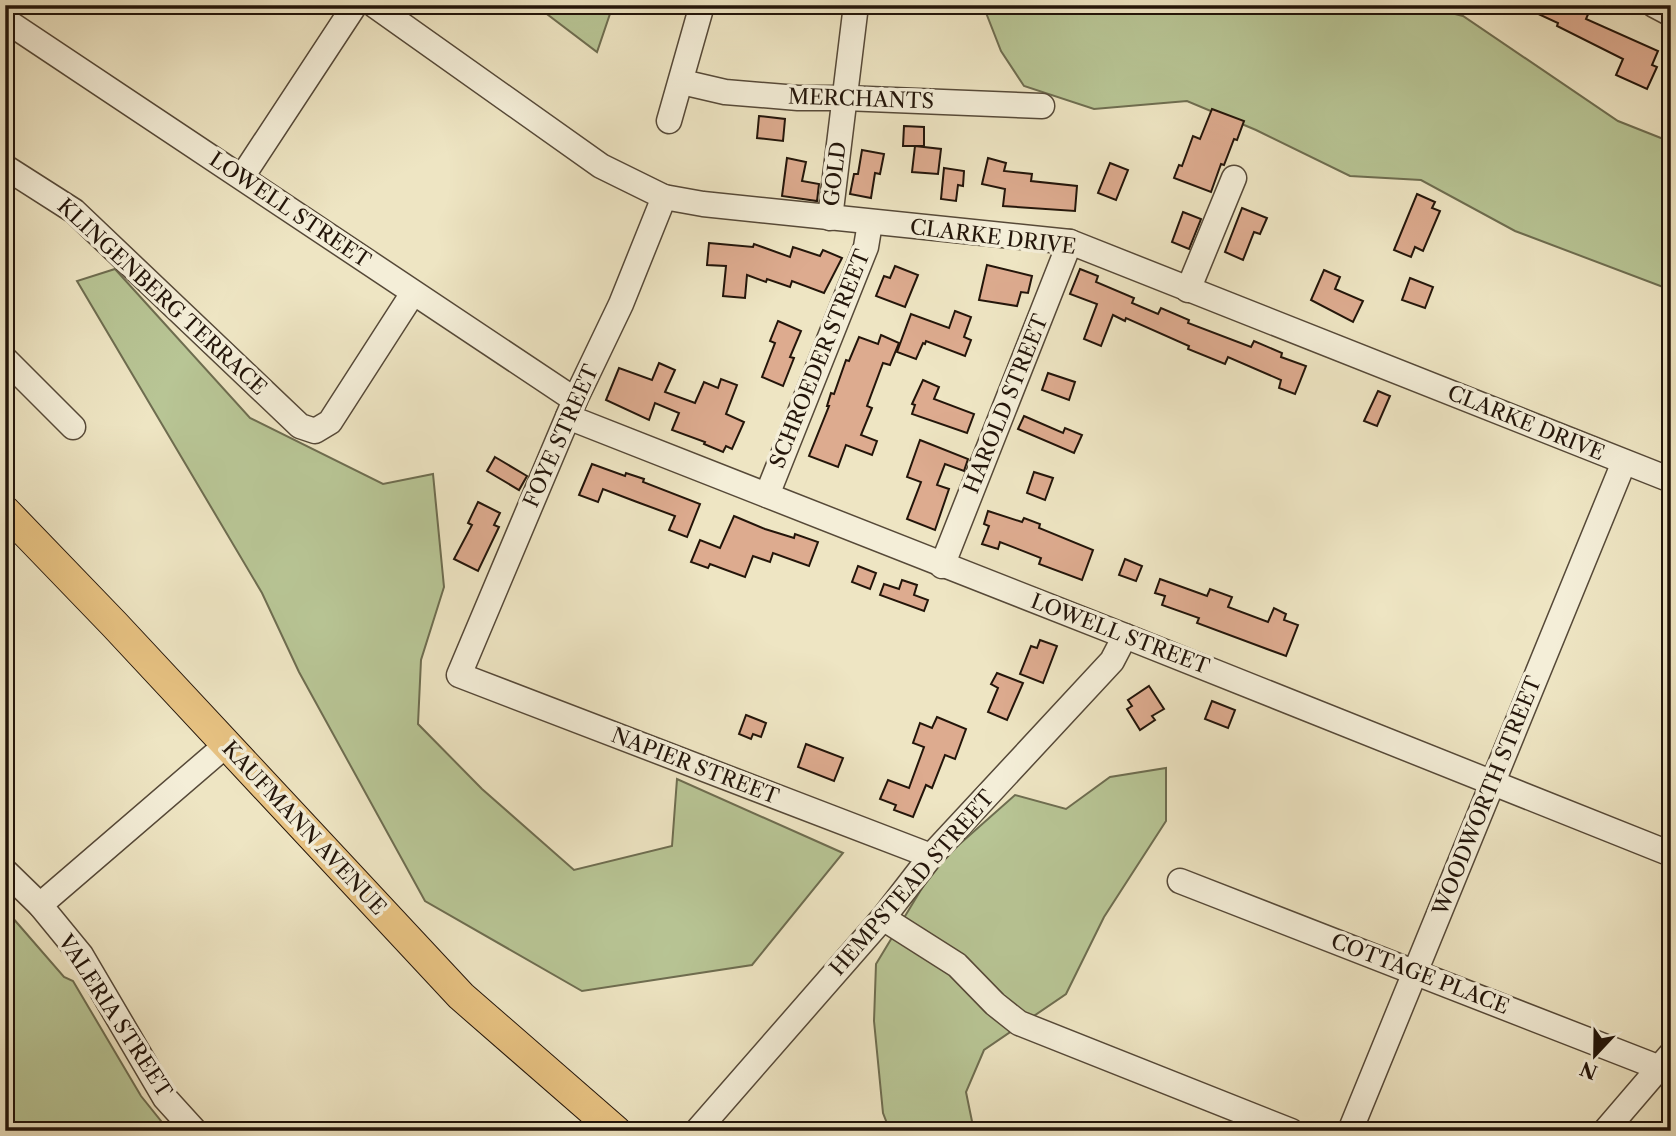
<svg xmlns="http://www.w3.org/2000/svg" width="1676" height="1136" font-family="'Libre Caslon Text',serif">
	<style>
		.green { fill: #b8c595; stroke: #6e6d50; stroke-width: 2 }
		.building { fill: #ddab8f; stroke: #23150a; stroke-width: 2 }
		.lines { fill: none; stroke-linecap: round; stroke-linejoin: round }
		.minor-casing { stroke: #564938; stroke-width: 27 }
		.major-casing { stroke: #23150a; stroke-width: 32 }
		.minor { stroke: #f4eed8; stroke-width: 24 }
		.major { stroke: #e7c282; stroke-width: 30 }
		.labels { text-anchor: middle; stroke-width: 7; stroke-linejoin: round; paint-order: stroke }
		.street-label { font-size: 21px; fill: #23150a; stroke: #f4eed8 }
	</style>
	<rect width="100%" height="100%" fill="#eee5c3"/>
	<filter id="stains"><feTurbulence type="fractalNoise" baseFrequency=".00286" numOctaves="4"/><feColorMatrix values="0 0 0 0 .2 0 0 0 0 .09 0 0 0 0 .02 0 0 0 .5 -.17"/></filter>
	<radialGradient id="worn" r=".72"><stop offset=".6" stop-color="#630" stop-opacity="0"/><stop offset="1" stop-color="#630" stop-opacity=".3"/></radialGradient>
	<g class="green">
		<path d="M535,5h78l-16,47z"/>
		<path d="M983,5h436l44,11 155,105 53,21v148l-156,-59 -94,-51 -71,-4 -94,-46 -69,-29 -93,8 -70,-23 -23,-35z"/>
		<path d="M115,269l135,149 133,66 50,-10 11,113 -23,73 -3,64 64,65 92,81 98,-24 5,-67 166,74 -91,112 -170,26 -157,-90 -126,-229 -37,-79 -185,-312z"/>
		<path d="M1166,768v53l-62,96 -38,77 -82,56 -18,42 8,39h-84l-7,-18 -9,-92 2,-57 60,-99 79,-70 51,14 44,-32z"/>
		<path d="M5,909l59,68 9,4 68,115 28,35h-164z"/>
	</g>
	<g class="building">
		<path d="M1519,5h73l-6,14 72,32 -6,14 5,2 -10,22 -31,-14 7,-16 -66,-33 1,-3z"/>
		<path d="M1212,109l32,12 -7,19 -3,-1 -10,26 -3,-1 -10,28 -37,-14 5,-13 3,1 11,-30 7,3z"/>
		<path d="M759,116l26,3 -2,22 -26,-3z"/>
		<path d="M904,126l20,1v19h-21z"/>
		<path d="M915,146l26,3 -3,25 -26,-2z"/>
		<path d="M862,150l22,4 -4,20 -5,-1 -4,25 -21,-4 4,-20h4z"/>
		<path d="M787,158l19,4 -4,19 17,3 -2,17 -35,-5z"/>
		<path d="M988,158l18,5 -2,8 28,3 -1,7 46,5 -2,25 -72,-5 2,-17 -23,-5z"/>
		<path d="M1110,163l18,7 -12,30 -18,-7z"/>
		<path d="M944,168l20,3 -1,15 -5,-1 -2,16 -15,-2z"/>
		<path d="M1417,194l18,8 -3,6 8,3 -17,40 -8,-4 -4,10 -17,-7z"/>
		<path d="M1242,208l25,10 -7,16 -6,-2 -11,28 -18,-8z"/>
		<path d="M1183,212l18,7 -12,30 -17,-7z"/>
		<path d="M709,243l44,4 1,-3 36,13 3,-10 27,9 3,-6 19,8 -18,35 -32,-12 -2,6 -23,-8 -1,3 -19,-7 -2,23 -22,-2 3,-30 -19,-1z"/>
		<path d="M987,265l45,11 -4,17 -7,-1 -4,14 -38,-6z"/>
		<path d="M895,266l23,9 -13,32 -29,-11 8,-20 6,2z"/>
		<path d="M1080,269l18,7 -2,6 38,16 -2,5 26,11 3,-6 28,12 -1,3 63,24 3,-6 28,12 -1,4 25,9 -11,28 -16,-6 2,-8 -53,-23 -3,7 -37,-15 1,-3 -63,-28 -1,3 -12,-6 -12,31 -17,-7 13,-35 -27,-10z"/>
		<path d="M1324,270l16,7 -5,12 28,12 -10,21 -42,-22z"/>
		<path d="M1410,278l23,9 -8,21 -23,-8z"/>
		<path d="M955,311l16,6 -7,20 7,3 -6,16 -39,-15 -1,3 -2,-1 -7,16 -19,-7 14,-38 38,14z"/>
		<path d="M778,321l23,10 -11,26 4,1 -11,28 -21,-9 13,-34 -5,-2z"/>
		<path d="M881,335l18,8 -9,22 -7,-2 -16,43 5,2 -11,27 16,6 -5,14 -26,-10 -8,22 -29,-11 20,-50h-2l4,-13 3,1 12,-34 3,1 10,-24 19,7z"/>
		<path d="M659,363l16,7 -10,22 30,11 9,-21 14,6 3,-9 16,6 -11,29 18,8 -12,27 -6,-3 -3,6 -19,-8 1,-2 -33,-12 7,-17 -24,-10 -6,17 -43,-20 13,-32 33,12z"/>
		<path d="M1048,373l27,9 -6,18 -27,-10z"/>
		<path d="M923,380l16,7 -5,12 40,15 -7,19 -55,-19 3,-9 -3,-1z"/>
		<path d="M1378,391l12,5 -13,30 -13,-5z"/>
		<path d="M1024,416l39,17 2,-5 17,7 -8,18 -56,-24z"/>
		<path d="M920,440l48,19 -4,12 -19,-7 -8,21 12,4 -14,41 -28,-11 14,-37 -14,-5z"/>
		<path d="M495,457l32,19 -8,14 -32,-19z"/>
		<path d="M592,464l33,12 1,-3 18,6 -1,3 57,22 -13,33 -18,-7 6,-14 -38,-14 -34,-13 -5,13 -19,-7z"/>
		<path d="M1034,472l19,6 -8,22 -18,-7z"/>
		<path d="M478,502l22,11 -6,12 5,2 -21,44 -24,-12 18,-34 -4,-2z"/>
		<path d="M988,511l34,11 2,-4 16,6 -1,4 54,22 -11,30 -43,-16 2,-6 -41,-16 -2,7 -16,-5 7,-18 -5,-2z"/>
		<path d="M734,516l31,13 29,9 1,-4 23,8 -9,24 -36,-13 -3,9 -17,-6 -8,21 -35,-13 -2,4 -17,-6 9,-22 20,8z"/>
		<path d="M1125,559l17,7 -6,15 -17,-6z"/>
		<path d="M858,566l18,7 -6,16 -18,-7z"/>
		<path d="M1160,579l47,17 3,-7 22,8 -4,10 40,15 6,-14 12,6 -2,6 14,5 -12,31 -89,-33 2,-5 -37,-13 3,-9 -10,-3z"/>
		<path d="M902,580l15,5 -3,10 14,5 -4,11 -44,-16 4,-11 15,5z"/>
		<path d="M1040,640l17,6 -14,37 -23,-9 11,-28 6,2z"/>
		<path d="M997,673l26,10 -16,37 -19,-8 10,-24 -7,-4z"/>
		<path d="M1149,686l15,23 -12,7 3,4 -15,10 -13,-21 5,-3 -4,-6z"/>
		<path d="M1212,701l23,9 -7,18 -23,-9z"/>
		<path d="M746,715l20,8 -5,14 -8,-3 -2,5 -12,-5z"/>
		<path d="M937,717l29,12 -11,30 -10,-4 -13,33 -6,-3 -13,32 -19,-7 2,-5 -16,-6 8,-19 21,8 15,-41 -11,-4 7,-20 12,5z"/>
		<path d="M806,744l37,14 -9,23 -36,-14z"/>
	</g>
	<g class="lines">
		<g class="minor-casing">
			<g id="minor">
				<path d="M374,5l227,161 63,31 39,7 367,38 601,238"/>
				<path d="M1654,5l17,9"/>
				<path d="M5,20l570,380"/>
				<path d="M682,82l43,10 73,6h46l198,8"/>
				<path d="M669,121l33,-116"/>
				<path d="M5,167l69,44 226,215 15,5 15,-9 83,-129"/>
				<path d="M242,177l113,-172"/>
				<path d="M664,197l-43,107 -46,96 -116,275 472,181"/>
				<path d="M830,218l26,-213"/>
				<path d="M1188,290l46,-112"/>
				<path d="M5,359l68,68"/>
				<path d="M568,417l557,219 546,218"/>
				<path d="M767,495l99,-248 4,-24"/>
				<path d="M942,566l128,-324"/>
				<path d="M5,871l35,34 41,50 84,143 30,33"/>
				<path d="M1180,881l480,187"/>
				<path d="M40,905l186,-160"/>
				<path d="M883,918l74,47 38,39 24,19 272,108"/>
				<path d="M697,1131l186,-213 48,-62 181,-195 13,-25"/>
				<path d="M1350,1131l274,-669"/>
				<path d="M1605,1131l66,-77"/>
			</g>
		</g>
		<g class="major-casing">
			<path id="major" d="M5,511l109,113 347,372 155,135"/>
		</g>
		<use href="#minor" class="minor"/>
		<use href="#major" class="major"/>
	</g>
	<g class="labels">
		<g class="street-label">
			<text transform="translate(861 99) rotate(2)" y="7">MERCHANTS</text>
			<text transform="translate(835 174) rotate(-83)" y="7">GOLD</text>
			<text transform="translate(290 210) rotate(34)" y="7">LOWELL STREET</text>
			<text transform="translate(993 237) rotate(7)" y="7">CLARKE DRIVE</text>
			<text transform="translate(162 297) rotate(43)" y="7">KLINGENBERG TERRACE</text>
			<text transform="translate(820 359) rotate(-68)" y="7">SCHROEDER STREET</text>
			<text transform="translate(1006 404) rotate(-68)" y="7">HAROLD STREET</text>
			<text transform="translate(1526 423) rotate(22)" y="7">CLARKE DRIVE</text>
			<text transform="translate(561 436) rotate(-66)" y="7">FOYE STREET</text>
			<text transform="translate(1120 634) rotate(21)" y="7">LOWELL STREET</text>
			<text transform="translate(695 766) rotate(21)" y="7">NAPIER STREET</text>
			<text transform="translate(1487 796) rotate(-68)" y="7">WOODWORTH STREET</text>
			<text transform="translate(304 828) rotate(47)" y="7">KAUFMANN AVENUE</text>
			<text transform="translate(912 883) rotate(-49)" y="7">HEMPSTEAD STREET</text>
			<text transform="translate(1420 974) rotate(21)" y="7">COTTAGE PLACE</text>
			<text transform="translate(115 1016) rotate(57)" y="7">VALERIA STREET</text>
		</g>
	</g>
	<rect width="1676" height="1136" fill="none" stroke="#eee5c3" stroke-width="28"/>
	<rect x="7" y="7" width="1662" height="1122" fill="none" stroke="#23150a" stroke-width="3.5"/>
	<rect x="14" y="14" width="1648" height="1108" fill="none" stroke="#23150a" stroke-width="2"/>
	<g transform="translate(1595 1055) rotate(202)" stroke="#f4eed8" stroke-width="5" paint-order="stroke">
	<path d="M0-5L12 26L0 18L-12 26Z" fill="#23150a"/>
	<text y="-10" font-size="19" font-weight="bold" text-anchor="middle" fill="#23150a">N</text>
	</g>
	<rect width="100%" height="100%" filter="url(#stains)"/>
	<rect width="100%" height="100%" fill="url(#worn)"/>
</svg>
